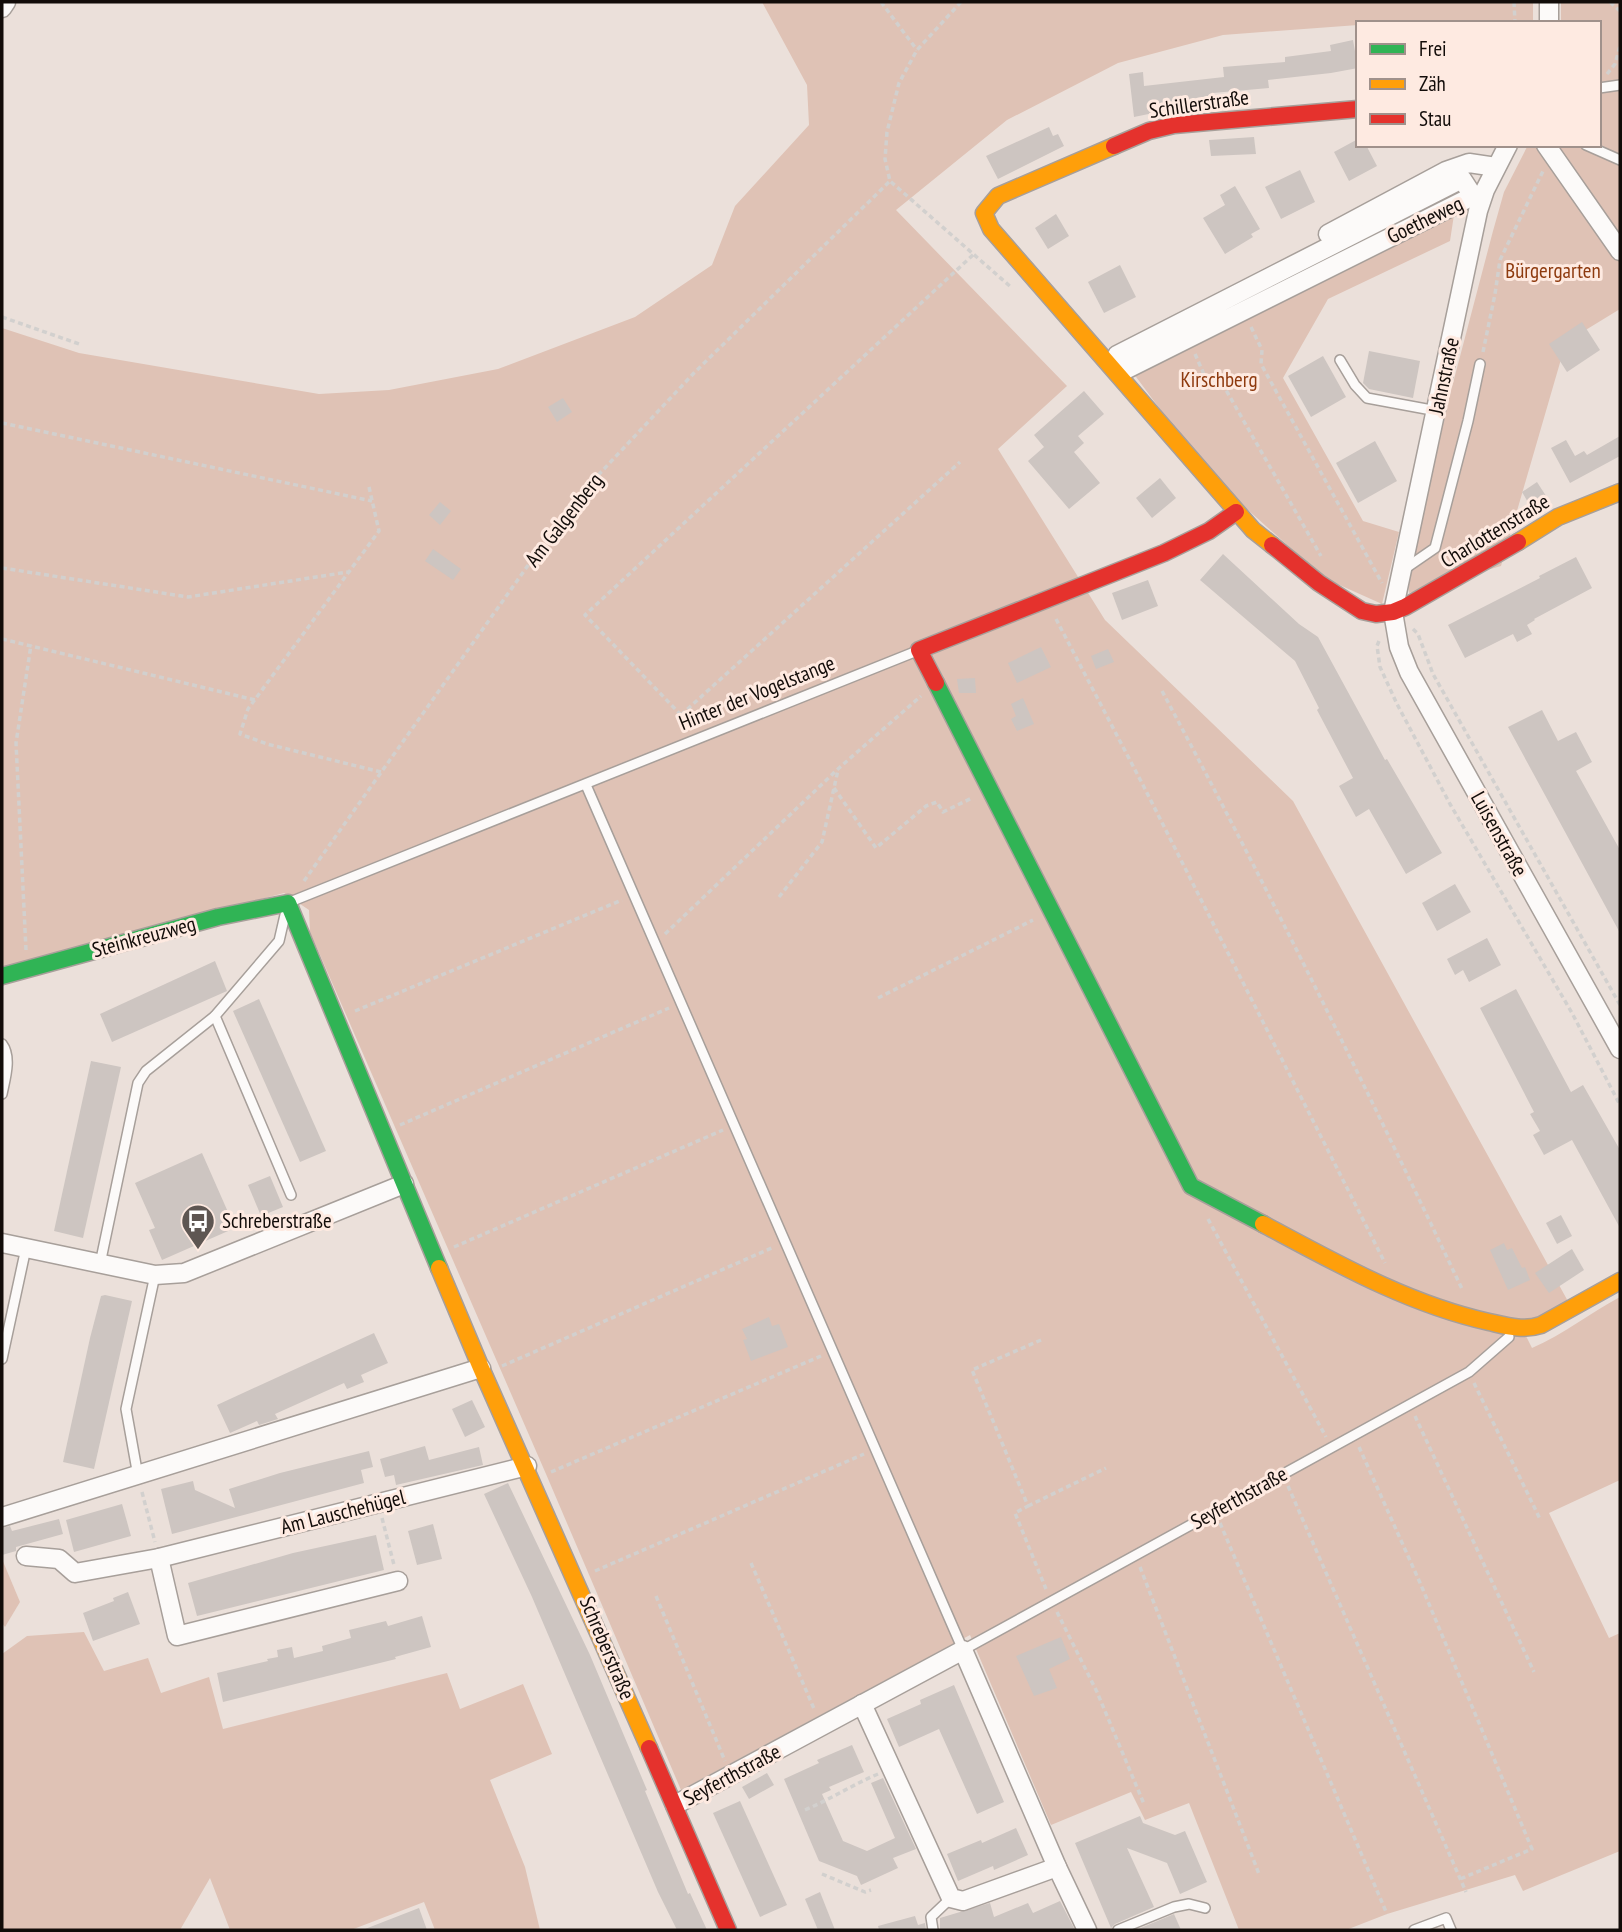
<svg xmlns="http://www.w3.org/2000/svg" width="1622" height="1932" font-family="'PT Sans Narrow',sans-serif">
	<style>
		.green { fill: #dfc2b5 }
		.building { fill: #cdc5c1 }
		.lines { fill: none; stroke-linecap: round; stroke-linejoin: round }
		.lane-casing { stroke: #a79f9a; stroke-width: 12 }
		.street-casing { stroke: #a79f9a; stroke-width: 21 }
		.fast-casing { stroke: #a79f9a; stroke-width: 19 }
		.slow-casing { stroke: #a79f9a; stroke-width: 19 }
		.jam-casing { stroke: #a79f9a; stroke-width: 19 }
		.path { stroke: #d2d0ce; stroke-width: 3.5; stroke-dasharray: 5 3.5; stroke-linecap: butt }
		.lane { stroke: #fcfaf9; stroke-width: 9 }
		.street { stroke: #fcfaf9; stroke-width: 18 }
		.fast { stroke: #30b455; stroke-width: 16 }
		.slow { stroke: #ff9f0a; stroke-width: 16 }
		.jam { stroke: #e5322d; stroke-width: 16 }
		.labels { text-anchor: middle; stroke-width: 6; stroke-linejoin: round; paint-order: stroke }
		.street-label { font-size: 21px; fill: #120c09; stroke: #feeae1 }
		.park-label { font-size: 21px; fill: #8e3a0e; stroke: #feeae1 }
		.poi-label { font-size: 21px; fill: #120c09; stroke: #feeae1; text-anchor: start }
	</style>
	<rect width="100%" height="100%" fill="#ebe0da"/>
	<g class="green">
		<path d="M762,2h771v21h-175v2l-135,10 -105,28 -111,57 -111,90 171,176 -69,63 107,171 188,181 277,504 -47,25 9,18c32,-14 58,-35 88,-51v183l-71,33 60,125 11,-5v218l-97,40 -8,-16 -128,39 -41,16h-107l-50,-127 -44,17 -14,-28 -80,33 -81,-190 -289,155 -135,-316 -236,-542 -1,-22 -25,-17 -282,76v-641l77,25 240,41 70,-4 109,-21 137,-52 77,-52 23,-59 74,-81 -2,-40z"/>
		<path d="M1561,2h59v307l-54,33 -65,224 -92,27 -1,-10 24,-120 61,-232 11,-39 24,-47h71v-122h-38z"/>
		<path d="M1459,182l-9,59 -122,58 -45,79 80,143 36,11 -17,72 -58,-26 -77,-69 -70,-77 -55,-74z"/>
		<path d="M2,1559l18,43 -15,25 -3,-4z"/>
		<path d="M84,1632l20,39 44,-13 13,35 48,-16 14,52 224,-56 13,36 63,-25 29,70 -62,26 35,87 15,63h-105l-11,-28 -73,28h-121l-20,-52 -30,52h-178v-276l25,-18z"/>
	</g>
	<g class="building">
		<path d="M1353,40l5,28 -27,5 -63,7 1,8 -56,5 2,13 -42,3 -39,8 -5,-43 14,-2 1,14 80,-9 -1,-10 62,-5v-5l46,-6 -1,-6z"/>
		<path d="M1049,127l4,9 5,-2 6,12 -66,33 -12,-23z"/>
		<path d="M1254,137l2,17 -45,2 -2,-16z"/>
		<path d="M1358,139v6h8l11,21 -28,15 -15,-29z"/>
		<path d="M1300,170l15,32 -34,17 -16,-32z"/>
		<path d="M1235,186l25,43 -9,5 2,3 -28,17 -22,-36 22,-13 -5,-10z"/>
		<path d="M1056,214l13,22 -21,13 -13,-21z"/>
		<path d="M1120,265l16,32 -32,16 -16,-31z"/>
		<path d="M1582,322l18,28 -33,22 -18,-28z"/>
		<path d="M1369,351l51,10 -7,37 -44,-9 -6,-6z"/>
		<path d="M1323,356l23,41 -35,20 -23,-41z"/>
		<path d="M1084,391l20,23 -26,22 6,7 -10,9 26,31 -31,26 -41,-48 16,-14 -10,-12z"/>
		<path d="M563,398l9,14 -15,10 -9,-15z"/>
		<path d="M1620,436v20l-50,27 -19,-35 15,-8 9,16 9,-5 3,4z"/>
		<path d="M1375,441l22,40 -39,22 -22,-40z"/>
		<path d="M1160,478l16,20 -24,20 -16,-20z"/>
		<path d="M1537,482l11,17 -16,10 -10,-17z"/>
		<path d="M440,502l11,9 -11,14 -11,-10z"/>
		<path d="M433,549l28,20 -8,11 -28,-19z"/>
		<path d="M1223,554l76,70 19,13 67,123 2,-1 55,94 -36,21 -37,-65 -13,8 -17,-31 14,-8 -36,-68 2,-2 -24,-47 -95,-81z"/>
		<path d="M1576,557l16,31 -58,31 1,1 -8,5 5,9 -15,8 -4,-8 -48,24 -17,-33 92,-47 -1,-2z"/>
		<path d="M1148,580l10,26 -36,14 -10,-27z"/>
		<path d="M1041,647l10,20 -34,16 -9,-20z"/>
		<path d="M1108,649l6,13 -18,7 -5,-13z"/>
		<path d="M975,678l1,15h-17l-2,-14z"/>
		<path d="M1023,698l11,26 -17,7 -6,-12 5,-3 -5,-12z"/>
		<path d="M1542,710l16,31 18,-9 16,30 -16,9 44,79v83l-112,-206z"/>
		<path d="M1455,884l16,28 -34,19 -15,-28z"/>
		<path d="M1487,938l14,27 -32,17 -6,-12 -8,5 -8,-16z"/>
		<path d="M215,961l12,30 -115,51 -12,-28z"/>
		<path d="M1516,989l55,103 12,-7 37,65v78l-48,-88 -28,15 -11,-20 7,-4 -10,-17 4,-2 -54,-104z"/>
		<path d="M259,999l67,152 -26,11 -67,-151z"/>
		<path d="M91,1061l30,6 -38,171 -29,-7z"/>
		<path d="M202,1153l33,75 -73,32 -13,-30 6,-2 -20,-45z"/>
		<path d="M270,1176l13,31 -22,9 -13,-31z"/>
		<path d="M1561,1215l11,21 -15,8 -11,-21z"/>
		<path d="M1504,1243l3,7 5,-2 10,20 3,-1 5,13 -22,10 -18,-40z"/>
		<path d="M1572,1249l12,21 -35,23 -14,-20z"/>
		<path d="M105,1295l27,6 -38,168 -31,-7 27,-124 11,-42z"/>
		<path d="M769,1317l3,9 7,-2 9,23 -37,14 -8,-21 4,-1 -5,-10z"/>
		<path d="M374,1333l14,30 -27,12 3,7 -17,7 -3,-6 -69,31 3,5 -19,6 -2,-4 -27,12 -13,-28z"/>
		<path d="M472,1400l13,27 -20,10 -13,-28z"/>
		<path d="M425,1446l4,14 50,-13 4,18 -87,20 -2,-10 -9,2 -5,-18z"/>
		<path d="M369,1451l4,16 -12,3 3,13 -192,51 -11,-45 32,-8 2,9 40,18 -6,-19 51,-16z"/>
		<path d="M508,1483l82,172 57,135 -2,1 43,103 2,-1 17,37h-30l-19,-38 -126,-295 -48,-103z"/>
		<path d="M122,1504l9,32 -57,16 -8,-32z"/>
		<path d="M59,1519l4,15 -47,13v4l-14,4v-27l8,-2 2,5z"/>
		<path d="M433,1524l9,35 -25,6 -9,-34z"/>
		<path d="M376,1535l8,35 -187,46 -9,-33 105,-30z"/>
		<path d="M128,1592l12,32 -47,17 -10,-28 31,-12 -1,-3z"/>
		<path d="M422,1616l9,31 -36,10 1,2 -173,43 -6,-29 51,-12 -1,-2 11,-2 -1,-7 15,-3 2,11 29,-7 -1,-5 29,-8 -2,-8 37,-9 2,5z"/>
		<path d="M1061,1637l9,22 -21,10 8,19 -23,8 -18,-40z"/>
		<path d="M954,1685l50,117 -27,12 -38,-85 -40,18 -12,-28 34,-15 -1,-4z"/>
		<path d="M852,1745l12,27 -35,15 2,3 -9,4 21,47 24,10 28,-13 -24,-55 12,-5 33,71 -23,9 5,10 -37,17 -4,-9 -38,-15 -35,-82 35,-16 -2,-3z"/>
		<path d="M767,1773l7,12 -25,14 -7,-12z"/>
		<path d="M740,1801l47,104 -27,12 -47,-104z"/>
		<path d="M1140,1816l3,7 32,12 10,-4 22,51 -27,12 -13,-31 -40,-15 27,59 -39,17 -4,4 -36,-85z"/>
		<path d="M1016,1828l12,27 -34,15 -1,-4 -35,15 -11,-27 34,-14 1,3z"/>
		<path d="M820,1892l15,38h-17l-13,-31z"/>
		<path d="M1060,1901l15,29h-135v-12l50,-15 4,14 34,-14 5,10z"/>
		<path d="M419,1908l8,22h-62v-1z"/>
		<path d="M1174,1914l7,16h-45z"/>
		<path d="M915,1916l3,9 7,-2 1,7h-47l-1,-4z"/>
	</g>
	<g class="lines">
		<g class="lane-casing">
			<g id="lane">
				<path d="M1599,88l21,-3"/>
				<path d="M1586,145l34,15"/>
				<path d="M1340,360l15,25 12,13 70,13"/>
				<path d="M1403,570l32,-22 33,-127 12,-57"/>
				<path d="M586,785l377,865 506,-278 40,-35"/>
				<path d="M290,902l627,-251"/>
				<path d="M215,1016l76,179"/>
				<path d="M2,1044c10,13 3,35 0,50"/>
				<path d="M100,1264l38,-181 8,-12 69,-55 64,-75 6,-26"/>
				<path d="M2,1359l24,-111"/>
				<path d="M138,1476l-12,-67 29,-134"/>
				<path d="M933,1930l-2,-13 20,-19"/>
				<path d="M1118,1930l56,-23 15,-3 16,4"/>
				<path d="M1414,1930l32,-12 5,12"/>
			</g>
		</g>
		<g class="street-casing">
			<g id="street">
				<path d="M1549,2v21"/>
				<path d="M2,8l4,-6"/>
				<path d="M1508,145l-23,45 -7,21 -85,401 6,35 10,25 211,377"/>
				<path d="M1546,145l74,106"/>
				<path d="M1462,179l11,17 -348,174 -8,-15z"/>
				<path d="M1328,234l118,-63 23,-8 27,4"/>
				<path d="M2,1243l153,32 29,-2 220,-89"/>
				<path d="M2,1517l479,-149"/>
				<path d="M26,1556l33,3 16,14 84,-15 368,-92"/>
				<path d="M159,1558l18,78 221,-55"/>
				<path d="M862,1704l89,194 12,3 94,-34"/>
				<path d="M675,1805l288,-155 94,217 30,63"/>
			</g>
		</g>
		<g class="fast-casing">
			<g id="fast">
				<path d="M936,683l255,503 72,38"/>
				<path d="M2,976l216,-59 70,-14 151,365"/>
			</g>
		</g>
		<g class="slow-casing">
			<g id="slow">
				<path d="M1114,146l-116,50 -14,17 7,16 262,301 19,15"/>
				<path d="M1518,542l40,-25 62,-25"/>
				<path d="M1263,1224c73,39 145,80 226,98 18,4 34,9 52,3l79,-44"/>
				<path d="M439,1268l42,100 168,380"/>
			</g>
		</g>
		<g class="jam-casing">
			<g id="jam">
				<path d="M1114,146l35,-15 25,-6 184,-16"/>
				<path d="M1272,545l47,38 43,28 14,3 17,-2 12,-5 113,-65"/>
				<path d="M936,683l-17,-33 245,-97 45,-22 27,-19"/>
				<path d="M649,1748l79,182"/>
			</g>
		</g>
		<g class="path">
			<path d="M881,2l36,48"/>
			<path d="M961,2l-44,48 -18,33 -12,49 -2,27 5,22 122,107"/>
			<path d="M1514,2l1,21"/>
			<path d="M1610,2l10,9"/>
			<path d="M1607,74l8,-10 5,-18"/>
			<path d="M2,317l80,28"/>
			<path d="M1251,327l11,23 -1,14 121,219"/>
			<path d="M1483,352l12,-58 5,-34 44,-91"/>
			<path d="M1195,354l11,25 20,11 95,166"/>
			<path d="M2,423l370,78"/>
			<path d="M369,487l10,44 -131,178 -8,25 27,10 114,28"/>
			<path d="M2,568l186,29 160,-25"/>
			<path d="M1056,619l88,168 241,476"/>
			<path d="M1413,629l5,5 15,40 187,331"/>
			<path d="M2,639l253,61"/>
			<path d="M1379,641l-2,5 3,21 17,37 53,100 122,209 48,92"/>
			<path d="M1162,691c106,197 205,398 301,600"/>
			<path d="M681,715l-96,-100 389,-361"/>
			<path d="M693,727l-12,-12 279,-253"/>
			<path d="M834,788l42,60 50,-42 11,-4 6,10 29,-14"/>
			<path d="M304,881l269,-379 121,-129 196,-192"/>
			<path d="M779,897l43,-55 16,-72"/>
			<path d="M665,934l174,-166 82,-72"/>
			<path d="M26,950l-10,-207 15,-98"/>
			<path d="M878,998l155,-78"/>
			<path d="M355,1011l267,-111"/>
			<path d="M400,1125l269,-117"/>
			<path d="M1208,1219l118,218"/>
			<path d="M454,1247l269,-117"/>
			<path d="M1041,1340l-69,30 56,136 -13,7 31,76"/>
			<path d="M502,1366l272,-119"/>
			<path d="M1474,1383l66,136"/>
			<path d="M1415,1416l119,256"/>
			<path d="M1359,1447l62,138 111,264 -72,30"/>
			<path d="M551,1472l270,-116"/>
			<path d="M1288,1486l178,406"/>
			<path d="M142,1492l13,50"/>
			<path d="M1028,1506l78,-38"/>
			<path d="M382,1518l12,47"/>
			<path d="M1220,1523l167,391"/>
			<path d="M751,1563l64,148"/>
			<path d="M1140,1567l119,307"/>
			<path d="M595,1571l269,-117"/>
			<path d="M656,1596l69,165"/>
			<path d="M1057,1612l40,80 47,112"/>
			<path d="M805,1810c26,-11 47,-25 73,-36"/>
			<path d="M822,1874l43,18 6,-2"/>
		</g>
		<use href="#lane" class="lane"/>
		<use href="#street" class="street"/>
		<use href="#fast" class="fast"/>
		<use href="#slow" class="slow"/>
		<use href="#jam" class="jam"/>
	</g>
	<defs>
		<g id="bus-pin" transform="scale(1.75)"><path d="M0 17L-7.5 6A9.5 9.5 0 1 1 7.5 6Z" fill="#5e5652" stroke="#feeae1"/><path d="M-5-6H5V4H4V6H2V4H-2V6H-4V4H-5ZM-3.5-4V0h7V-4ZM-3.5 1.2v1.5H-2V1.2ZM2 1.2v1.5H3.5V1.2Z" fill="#fff"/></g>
	</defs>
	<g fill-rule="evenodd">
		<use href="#bus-pin" x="198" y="1221"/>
	</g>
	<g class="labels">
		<g class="street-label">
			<text transform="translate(1199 104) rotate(-8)" y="7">Schillerstraße</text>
			<text transform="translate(1425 220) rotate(-26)" y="7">Goetheweg</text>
			<text transform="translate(1444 376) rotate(-78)" y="7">Jahnstraße</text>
			<text transform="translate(564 520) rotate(-52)" y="7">Am Galgenberg</text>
			<text transform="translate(1495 531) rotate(-31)" y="7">Charlottenstraße</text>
			<text transform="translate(757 693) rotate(-22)" y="7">Hinter der Vogelstange</text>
			<text transform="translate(1499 834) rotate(61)" y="7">Luisenstraße</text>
			<text transform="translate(144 937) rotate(-15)" y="7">Steinkreuzweg</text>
			<text transform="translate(1239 1498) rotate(-29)" y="7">Seyferthstraße</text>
			<text transform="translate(343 1512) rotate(-14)" y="7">Am Lauschehügel</text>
			<text transform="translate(607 1648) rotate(67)" y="7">Schreberstraße</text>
			<text transform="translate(732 1775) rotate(-28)" y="7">Seyferthstraße</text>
		</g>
		<g class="park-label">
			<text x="1553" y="278">Bürgergarten</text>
			<text x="1219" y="387">Kirschberg</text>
		</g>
		<g class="poi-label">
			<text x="222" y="1228">Schreberstraße</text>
		</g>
	</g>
	<rect width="1622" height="1932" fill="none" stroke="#120c09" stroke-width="7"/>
	<rect x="1356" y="21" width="245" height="126" fill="#feeae1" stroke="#a0918b" stroke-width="2"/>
	<rect x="1370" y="44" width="35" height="10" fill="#30b455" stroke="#a0918b" stroke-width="2"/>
	<text x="1419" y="56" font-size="21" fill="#120c09">Frei</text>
	<rect x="1370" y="79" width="35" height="10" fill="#ff9f0a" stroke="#a0918b" stroke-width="2"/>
	<text x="1419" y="91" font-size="21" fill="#120c09">Zäh</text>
	<rect x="1370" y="114" width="35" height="10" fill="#e5322d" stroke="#a0918b" stroke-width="2"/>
	<text x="1419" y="126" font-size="21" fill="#120c09">Stau</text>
</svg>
